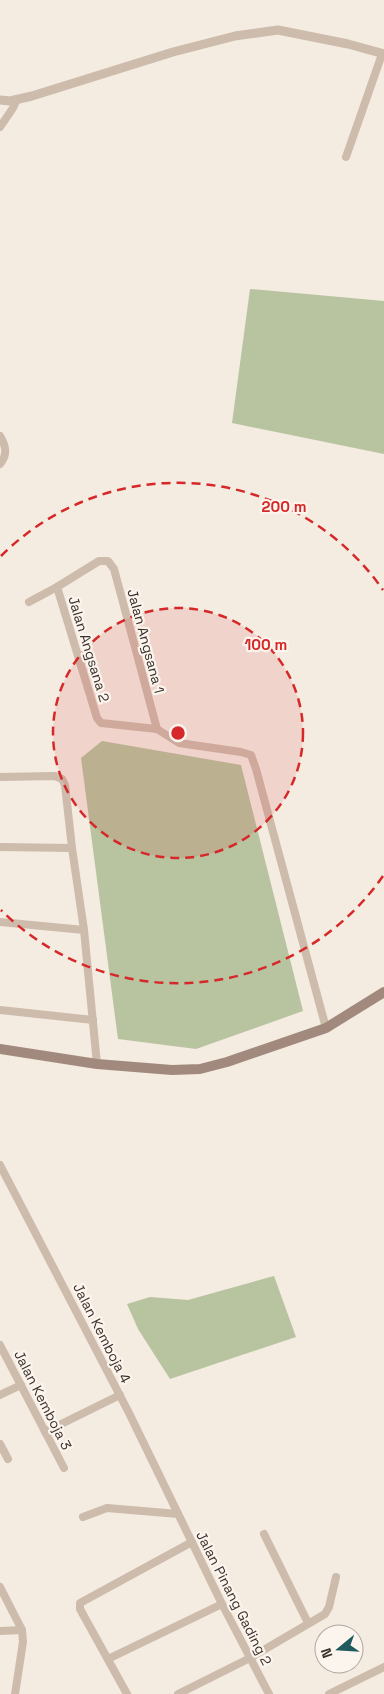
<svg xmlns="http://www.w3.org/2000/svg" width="384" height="1694" font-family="'Space Grotesk',sans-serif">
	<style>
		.green { fill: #b8c4a0 }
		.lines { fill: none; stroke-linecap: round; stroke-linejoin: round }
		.minor { stroke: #cdbbac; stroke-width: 8 }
		.tertiary { stroke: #cdbbac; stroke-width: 9 }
		.secondary { stroke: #a18a7d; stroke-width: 10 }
		.ring { fill: none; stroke: #d62828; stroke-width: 2.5; stroke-dasharray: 9 6 }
		.labels { text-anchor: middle; stroke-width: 4.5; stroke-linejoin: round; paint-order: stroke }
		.street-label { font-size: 14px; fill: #3b302b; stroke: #fbf5ee }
		.centre { fill: #d62828; stroke: #fbf5ee; stroke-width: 2.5 }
		.ring-label { font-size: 15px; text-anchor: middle; font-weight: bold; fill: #d62828; stroke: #fbf5ee; stroke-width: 4.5; stroke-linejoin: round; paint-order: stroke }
	</style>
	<rect width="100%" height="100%" fill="#f4ebe1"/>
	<g class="green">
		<path d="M250,289l134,12v153l-152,-31z"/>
		<path d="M102,741l139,24 62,246 -107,38 -78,-10 -37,-281z"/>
		<path d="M274,1276l22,61 -126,42 -32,-50 -11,-25 23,-7 38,3z"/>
	</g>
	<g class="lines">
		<g class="minor">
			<path d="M0,127l13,-19 4,-9"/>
			<path d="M346,157l36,-103"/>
			<path d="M0,436c6,10 8,18 0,28"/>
			<path d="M57,587l40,131 4,5 56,6 22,14 62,9 10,3 5,14 70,259"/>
			<path d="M29,602l28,-15 42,-26h9l6,8 43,160"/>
			<path d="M0,777l55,-1 7,3 3,6 7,63 12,82 13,134"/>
			<path d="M0,847l72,1"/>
			<path d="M0,922l84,8"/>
			<path d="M0,1010l93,10"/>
			<path d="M0,1165l129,248 93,191 47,90"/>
			<path d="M0,1345l64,123"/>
			<path d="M0,1395l21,-10"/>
			<path d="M45,1432l75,-37"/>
			<path d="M0,1444l8,15"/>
			<path d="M83,1517l24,-9 71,6"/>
			<path d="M264,1534l44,89"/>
			<path d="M0,1587l22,43 1,12 -8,52"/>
			<path d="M0,1631l22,-1"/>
			<path d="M108,1659l114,-55"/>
			<path d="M127,1694l-47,-85v-6l112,-61"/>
			<path d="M178,1694l72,-36 75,-44 4,-7 7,-30"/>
			<path d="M329,1694l55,-27"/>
		</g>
		<path class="tertiary" d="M0,100l10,1 22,-5 141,-44 62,-16 43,-6 70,14 36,10"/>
		<path class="secondary" d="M0,1049l97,15 75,6 28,-1 27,-7 99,-34 58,-36"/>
	</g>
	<circle cx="178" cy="733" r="125" fill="#d62828" fill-opacity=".12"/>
	<g class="ring">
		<circle cx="178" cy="733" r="125"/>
		<path d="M383 876A250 250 0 0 1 1 910M1 556A250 250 0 0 1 383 590"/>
	</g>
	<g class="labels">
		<g class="street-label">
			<text transform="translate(146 641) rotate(75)" y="5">Jalan Angsana 1</text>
			<text transform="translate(89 649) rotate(73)" y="5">Jalan Angsana 2</text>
			<text transform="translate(102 1333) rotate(63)" y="5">Jalan Kemboja 4</text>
			<text transform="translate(43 1400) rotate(63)" y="5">Jalan Kemboja 3</text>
			<text transform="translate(234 1598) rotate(63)" y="5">Jalan Pinang Gading 2</text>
		</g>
	</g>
	<circle cx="178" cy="733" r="8" class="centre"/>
	<g class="ring-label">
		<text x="284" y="512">200 m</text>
		<text x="266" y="650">100 m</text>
	</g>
	<g transform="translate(339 1649) rotate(252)"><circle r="24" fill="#fbf5ee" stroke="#aea6a0"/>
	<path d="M0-4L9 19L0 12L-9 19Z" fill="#1f5a5e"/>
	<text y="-8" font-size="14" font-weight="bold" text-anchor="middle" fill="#3b302b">N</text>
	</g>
</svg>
